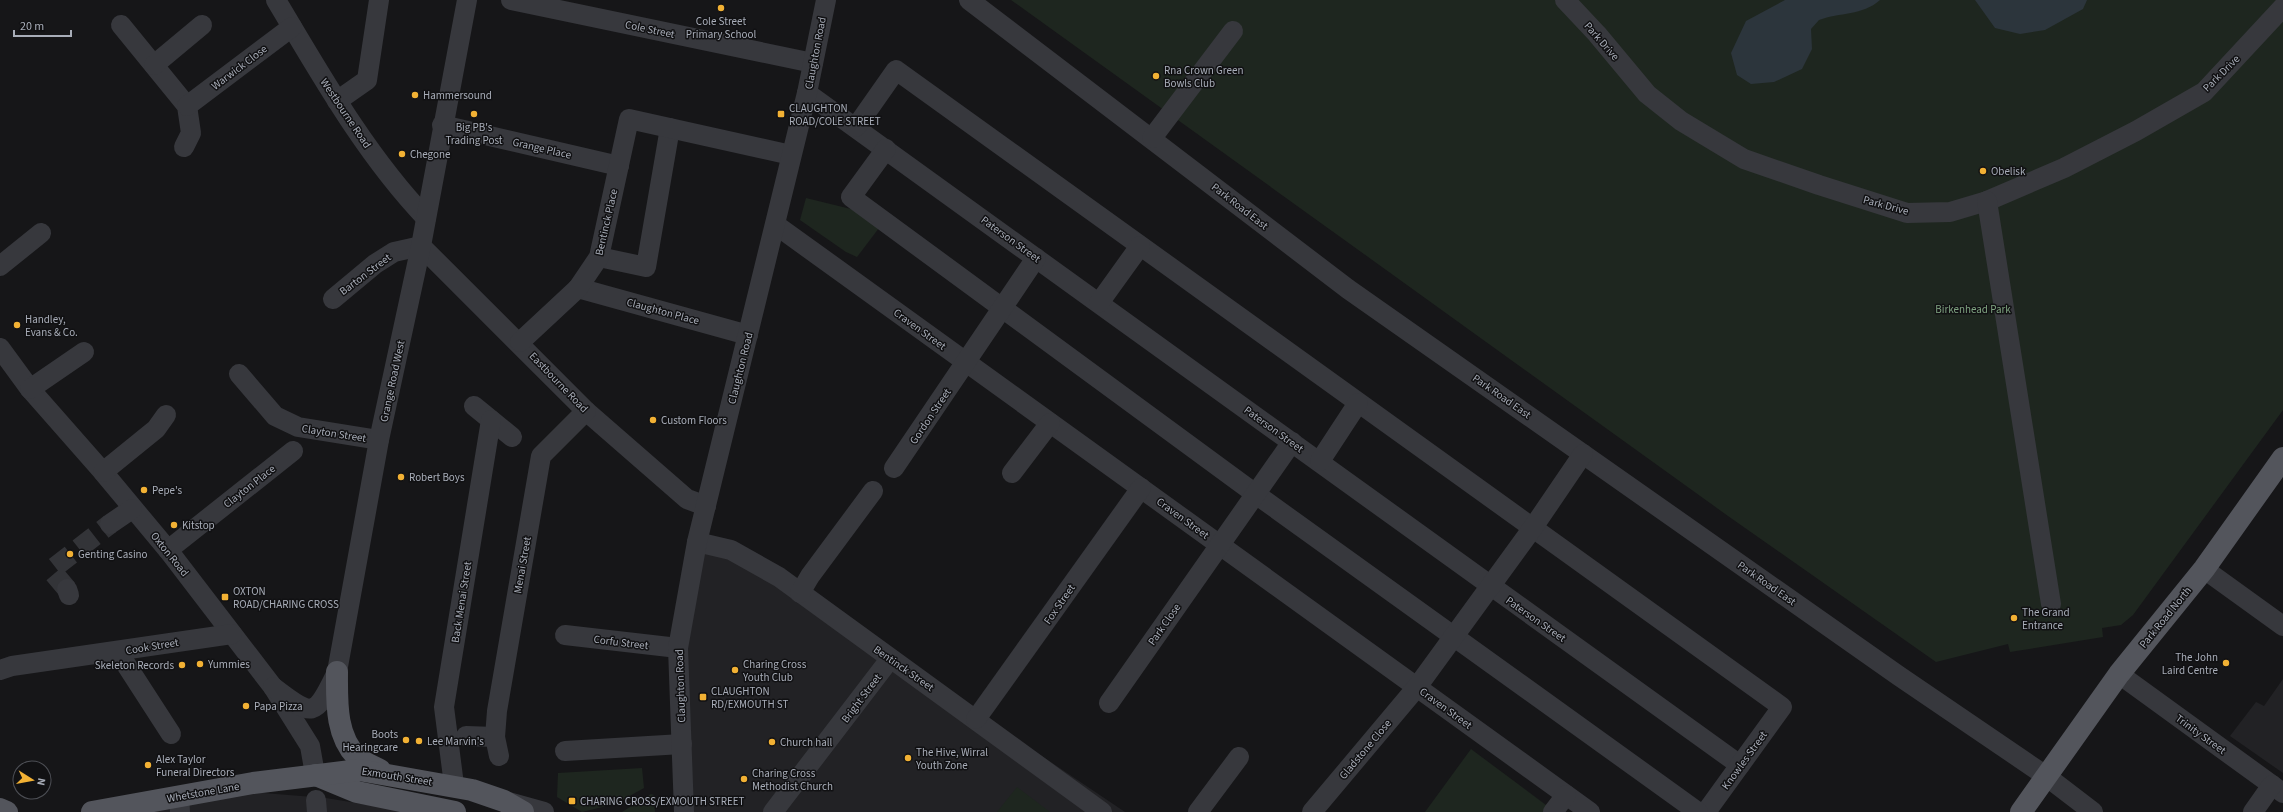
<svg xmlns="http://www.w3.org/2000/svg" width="2283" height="812" font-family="'Source Sans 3',sans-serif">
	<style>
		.built { fill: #222225 }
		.green { fill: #1e261f }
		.water { fill: #2c353c }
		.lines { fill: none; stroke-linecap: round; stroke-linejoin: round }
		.minor-tunnel { stroke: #333438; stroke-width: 20; stroke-dasharray: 20 10; stroke-linecap: butt }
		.minor { stroke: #37383d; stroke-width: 20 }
		.major { stroke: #53555c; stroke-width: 22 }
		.poi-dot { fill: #f2b134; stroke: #111113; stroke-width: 1.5 }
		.labels { text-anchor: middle; stroke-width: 3; stroke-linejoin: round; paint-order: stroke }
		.poi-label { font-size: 11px; fill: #a8adb8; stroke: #111113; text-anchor: start }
		.street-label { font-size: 11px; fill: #a8adb8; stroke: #111113 }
		.park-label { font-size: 11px; fill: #7fa381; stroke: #111113 }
	</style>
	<rect width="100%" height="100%" fill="#161618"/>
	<g class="built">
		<path d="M697,542l103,51 325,219h-441l-3,-99z"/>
		<path d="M2283,679v94l-53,-37 26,-34 8,4z"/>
		<path d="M250,792l76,6 85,14h-261z"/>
	</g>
	<g class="green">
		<path d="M1011,0h1272v410l-150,205 -12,10 -19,3 1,9 -93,15 -2,-8 -72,18 -208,-146z"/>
		<path d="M806,198l49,12 27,14 -25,33 -11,-5 -46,-32z"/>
		<path d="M1471,749l79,59 -3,4h-122z"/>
		<path d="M642,768l2,20 -29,16 -33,8 -25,-15 1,-24z"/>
		<path d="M1017,787l33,25h-53z"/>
		<path d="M651,794l3,1 1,17h-33z"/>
	</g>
	<g class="water">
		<path d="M1785,0h95c-18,16 -40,12 -61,20l-8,9 1,20 -10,20 -28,13 -23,2 -14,-9 -6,-22 15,-32z"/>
		<path d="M1975,0h112l-4,9 -38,21 -25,4 -25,-6z"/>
	</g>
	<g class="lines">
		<path class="minor-tunnel" d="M67,589l-16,-19 59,-46"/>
		<g class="minor">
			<path d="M276,0c45,75 89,154 150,218"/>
			<path d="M511,0l302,63"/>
			<path d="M969,0l379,289 551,387 147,100 47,36"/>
			<path d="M1565,0l32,34 50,60 34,27 63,38 75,26 88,28 43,-1 37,-11 77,-33 72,-37 68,-39 79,-85"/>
			<path d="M121,25l66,81 4,27 -7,14"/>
			<path d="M154,65l48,-40"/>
			<path d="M807,93c311,224 621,449 933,672"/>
			<path d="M337,101l30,-21 12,-80"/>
			<path d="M187,106l105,-79"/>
			<path d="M442,125l177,41"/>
			<path d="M856,127l40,-57 886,637 -76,105"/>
			<path d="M1152,138l81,-107"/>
			<path d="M886,149l-35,48 406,298 441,317"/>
			<path d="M1987,201l64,403"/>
			<path d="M776,225l814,587"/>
			<path d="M421,246l165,165 101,88 19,7"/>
			<path d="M599,257l47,10 24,-139"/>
			<path d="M0,266l41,-33"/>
			<path d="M578,288l170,47"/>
			<path d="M333,299l42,-35 19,-12 27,-6"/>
			<path d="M1099,303l41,-57"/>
			<path d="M520,342l58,-54 21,-31 30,-138 162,36"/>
			<path d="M0,348l30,41 73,83 65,78 105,137 37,59 5,28"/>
			<path d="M239,374l36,42 23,11 81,13"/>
			<path d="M30,389l54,-37"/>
			<path d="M474,406l38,31"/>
			<path d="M1320,461l38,-58"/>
			<path d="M894,468l142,-210"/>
			<path d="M103,472l53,-43 10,-14"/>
			<path d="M1012,473l38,-50"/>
			<path d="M110,524l22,-15"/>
			<path d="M697,542l34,8 48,27 323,235"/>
			<path d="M168,550l125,-99"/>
			<path d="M2204,569l79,57"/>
			<path d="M67,589l2,6"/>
			<path d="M800,593l10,-17 63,-85"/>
			<path d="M565,635l113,13"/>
			<path d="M118,652l53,82"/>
			<path d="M0,670l12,-4 220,-32"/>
			<path d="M2119,674l164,119"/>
			<path d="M273,687c40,31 42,31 64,-15l42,-232 42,-194 46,-246"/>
			<path d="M1109,703l183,-261"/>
			<path d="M976,719l165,-231"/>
			<path d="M466,736l29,1"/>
			<path d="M565,751l117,-7"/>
			<path d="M499,756l-4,-19 2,-26 44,-255 45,-45"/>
			<path d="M454,785l-10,-78 47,-287"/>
			<path d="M179,796l1,16"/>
			<path d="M316,800l1,12"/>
			<path d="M508,802l36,10"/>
			<path d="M684,812l-6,-164 19,-106 110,-449 19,-93"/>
			<path d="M773,812l117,-153"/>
			<path d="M1198,812l41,-55"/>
			<path d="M1312,812l105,-125 115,-158 51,-75"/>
			<path d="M1553,812l13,-17"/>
			<path d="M2253,812l19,-27"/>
		</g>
		<g class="major">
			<path d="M337,672c0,29 -2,64 21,86 6,5 15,8 22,12"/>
			<path d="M316,775l41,17 98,20"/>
			<path d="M0,809l7,3"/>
			<path d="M92,812l161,-29 106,-13 113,20 32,11 19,11"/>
			<path d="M2021,812l98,-138 85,-105 79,-111"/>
		</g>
	</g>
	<g class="poi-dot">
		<circle cx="721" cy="8" r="4"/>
		<circle cx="1156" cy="76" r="4"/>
		<circle cx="415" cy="95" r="4"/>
		<circle cx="474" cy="114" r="4"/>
		<rect x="777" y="110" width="8" height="8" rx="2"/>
		<circle cx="402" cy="154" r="4"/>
		<circle cx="1983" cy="171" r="4"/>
		<circle cx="17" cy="325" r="4"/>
		<circle cx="653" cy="420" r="4"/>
		<circle cx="401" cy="477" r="4"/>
		<circle cx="144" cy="490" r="4"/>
		<circle cx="174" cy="525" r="4"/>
		<circle cx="70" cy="554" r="4"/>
		<rect x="221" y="593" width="8" height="8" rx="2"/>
		<circle cx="2014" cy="618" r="4"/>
		<circle cx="2226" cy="663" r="4"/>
		<circle cx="200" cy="664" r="4"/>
		<circle cx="182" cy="665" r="4"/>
		<circle cx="735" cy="670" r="4"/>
		<rect x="699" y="693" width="8" height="8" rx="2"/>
		<circle cx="246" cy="706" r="4"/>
		<circle cx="406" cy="740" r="4"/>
		<circle cx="419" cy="741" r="4"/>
		<circle cx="772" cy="742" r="4"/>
		<circle cx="908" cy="758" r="4"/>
		<circle cx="148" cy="765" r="4"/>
		<circle cx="744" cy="779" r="4"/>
		<rect x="568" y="797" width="8" height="8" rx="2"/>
	</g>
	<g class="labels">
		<g class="poi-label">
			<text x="721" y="25" text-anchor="middle">Cole Street<tspan x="721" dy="13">Primary School</tspan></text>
			<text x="1164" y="74">Rna Crown Green<tspan x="1164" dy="13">Bowls Club</tspan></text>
			<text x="423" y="99">Hammersound</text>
			<text x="789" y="112">CLAUGHTON<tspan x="789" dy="13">ROAD/COLE STREET</tspan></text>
			<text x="474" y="131" text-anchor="middle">Big PB's<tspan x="474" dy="13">Trading Post</tspan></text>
			<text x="410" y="158">Chegone</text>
			<text x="1991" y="175">Obelisk</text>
			<text x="25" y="323">Handley,<tspan x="25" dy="13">Evans &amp; Co.</tspan></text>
			<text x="661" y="424">Custom Floors</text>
			<text x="409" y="481">Robert Boys</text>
			<text x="152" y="494">Pepe's</text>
			<text x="182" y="529">Kitstop</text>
			<text x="78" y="558">Genting Casino</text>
			<text x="233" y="595">OXTON<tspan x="233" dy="13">ROAD/CHARING CROSS</tspan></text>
			<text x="2022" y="616">The Grand<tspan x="2022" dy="13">Entrance</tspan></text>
			<text x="2218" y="661" text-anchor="end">The John<tspan x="2218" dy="13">Laird Centre</tspan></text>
			<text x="208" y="668">Yummies</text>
			<text x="743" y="668">Charing Cross<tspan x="743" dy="13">Youth Club</tspan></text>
			<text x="174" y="669" text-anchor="end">Skeleton Records</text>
			<text x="711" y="695">CLAUGHTON<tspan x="711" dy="13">RD/EXMOUTH ST</tspan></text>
			<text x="254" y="710">Papa Pizza</text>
			<text x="398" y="738" text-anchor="end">Boots<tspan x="398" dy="13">Hearingcare</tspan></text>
			<text x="427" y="745">Lee Marvin's</text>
			<text x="780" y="746">Church hall</text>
			<text x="916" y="756">The Hive, Wirral<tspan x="916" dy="13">Youth Zone</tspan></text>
			<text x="156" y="763">Alex Taylor<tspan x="156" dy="13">Funeral Directors</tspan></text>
			<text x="752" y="777">Charing Cross<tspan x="752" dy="13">Methodist Church</tspan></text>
			<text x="580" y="805">CHARING CROSS/EXMOUTH STREET</text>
		</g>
		<g class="street-label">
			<text transform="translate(650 29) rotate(12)" y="4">Cole Street</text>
			<text transform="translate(1602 41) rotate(49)" y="4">Park Drive</text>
			<text transform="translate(815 53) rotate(-79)" y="4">Claughton Road</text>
			<text transform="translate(239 67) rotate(-37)" y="4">Warwick Close</text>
			<text transform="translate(2221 73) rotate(-45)" y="4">Park Drive</text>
			<text transform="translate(346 113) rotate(56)" y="4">Westbourne Road</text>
			<text transform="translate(542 148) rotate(13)" y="4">Grange Place</text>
			<text transform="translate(1886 205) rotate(15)" y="4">Park Drive</text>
			<text transform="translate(1240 206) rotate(38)" y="4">Park Road East</text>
			<text transform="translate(606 222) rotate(-77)" y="4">Bentinck Place</text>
			<text transform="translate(1011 239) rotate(36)" y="4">Paterson Street</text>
			<text transform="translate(365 274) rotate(-37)" y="4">Barton Street</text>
			<text transform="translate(663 311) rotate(15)" y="4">Claughton Place</text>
			<text transform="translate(920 329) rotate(36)" y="4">Craven Street</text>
			<text transform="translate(740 368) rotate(-76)" y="4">Claughton Road</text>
			<text transform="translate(392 381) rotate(-78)" y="4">Grange Road West</text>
			<text transform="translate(559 382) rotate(46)" y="4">Eastbourne Road</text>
			<text transform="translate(1502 396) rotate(35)" y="4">Park Road East</text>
			<text transform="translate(930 416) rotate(-56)" y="4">Gordon Street</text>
			<text transform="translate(1274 429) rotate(36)" y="4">Paterson Street</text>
			<text transform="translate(334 433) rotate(9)" y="4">Clayton Street</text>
			<text transform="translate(249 486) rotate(-38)" y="4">Clayton Place</text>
			<text transform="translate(1183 518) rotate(36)" y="4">Craven Street</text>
			<text transform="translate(170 554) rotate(51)" y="4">Oxton Road</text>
			<text transform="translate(522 565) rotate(-80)" y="4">Menai Street</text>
			<text transform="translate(1767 583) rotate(35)" y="4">Park Road East</text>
			<text transform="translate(461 602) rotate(-81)" y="4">Back Menai Street</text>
			<text transform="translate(1059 604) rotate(-55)" y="4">Fox Street</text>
			<text transform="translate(2165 617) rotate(-51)" y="4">Park Road North</text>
			<text transform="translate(1536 619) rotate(35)" y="4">Paterson Street</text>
			<text transform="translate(1164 624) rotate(-55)" y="4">Park Close</text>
			<text transform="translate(621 642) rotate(7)" y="4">Corfu Street</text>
			<text transform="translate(152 646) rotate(-9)" y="4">Cook Street</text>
			<text transform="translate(904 668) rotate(35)" y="4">Bentinck Street</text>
			<text transform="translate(680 686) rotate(-92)" y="4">Claughton Road</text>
			<text transform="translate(861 698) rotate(-53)" y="4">Bright Street</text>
			<text transform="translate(1446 708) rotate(36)" y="4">Craven Street</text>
			<text transform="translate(2201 734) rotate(36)" y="4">Trinity Street</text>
			<text transform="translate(1365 749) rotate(-50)" y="4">Gladstone Close</text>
			<text transform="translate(1744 760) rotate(-54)" y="4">Knowles Street</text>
			<text transform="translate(397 776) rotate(9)" y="4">Exmouth Street</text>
			<text transform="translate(203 792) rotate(-10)" y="4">Whetstone Lane</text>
		</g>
		<g class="park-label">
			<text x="1973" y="313">Birkenhead Park</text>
		</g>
	</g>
	<g transform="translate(32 780) rotate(101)"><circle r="19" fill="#111113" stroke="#4d4f55"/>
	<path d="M0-3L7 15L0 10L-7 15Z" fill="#f2b134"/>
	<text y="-6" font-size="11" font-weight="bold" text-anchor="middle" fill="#a8adb8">N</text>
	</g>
	<path d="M14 30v6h57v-6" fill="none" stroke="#a8adb8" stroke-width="2"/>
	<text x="20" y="30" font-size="12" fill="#a8adb8" stroke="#111113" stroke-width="3" paint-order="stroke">20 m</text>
</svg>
